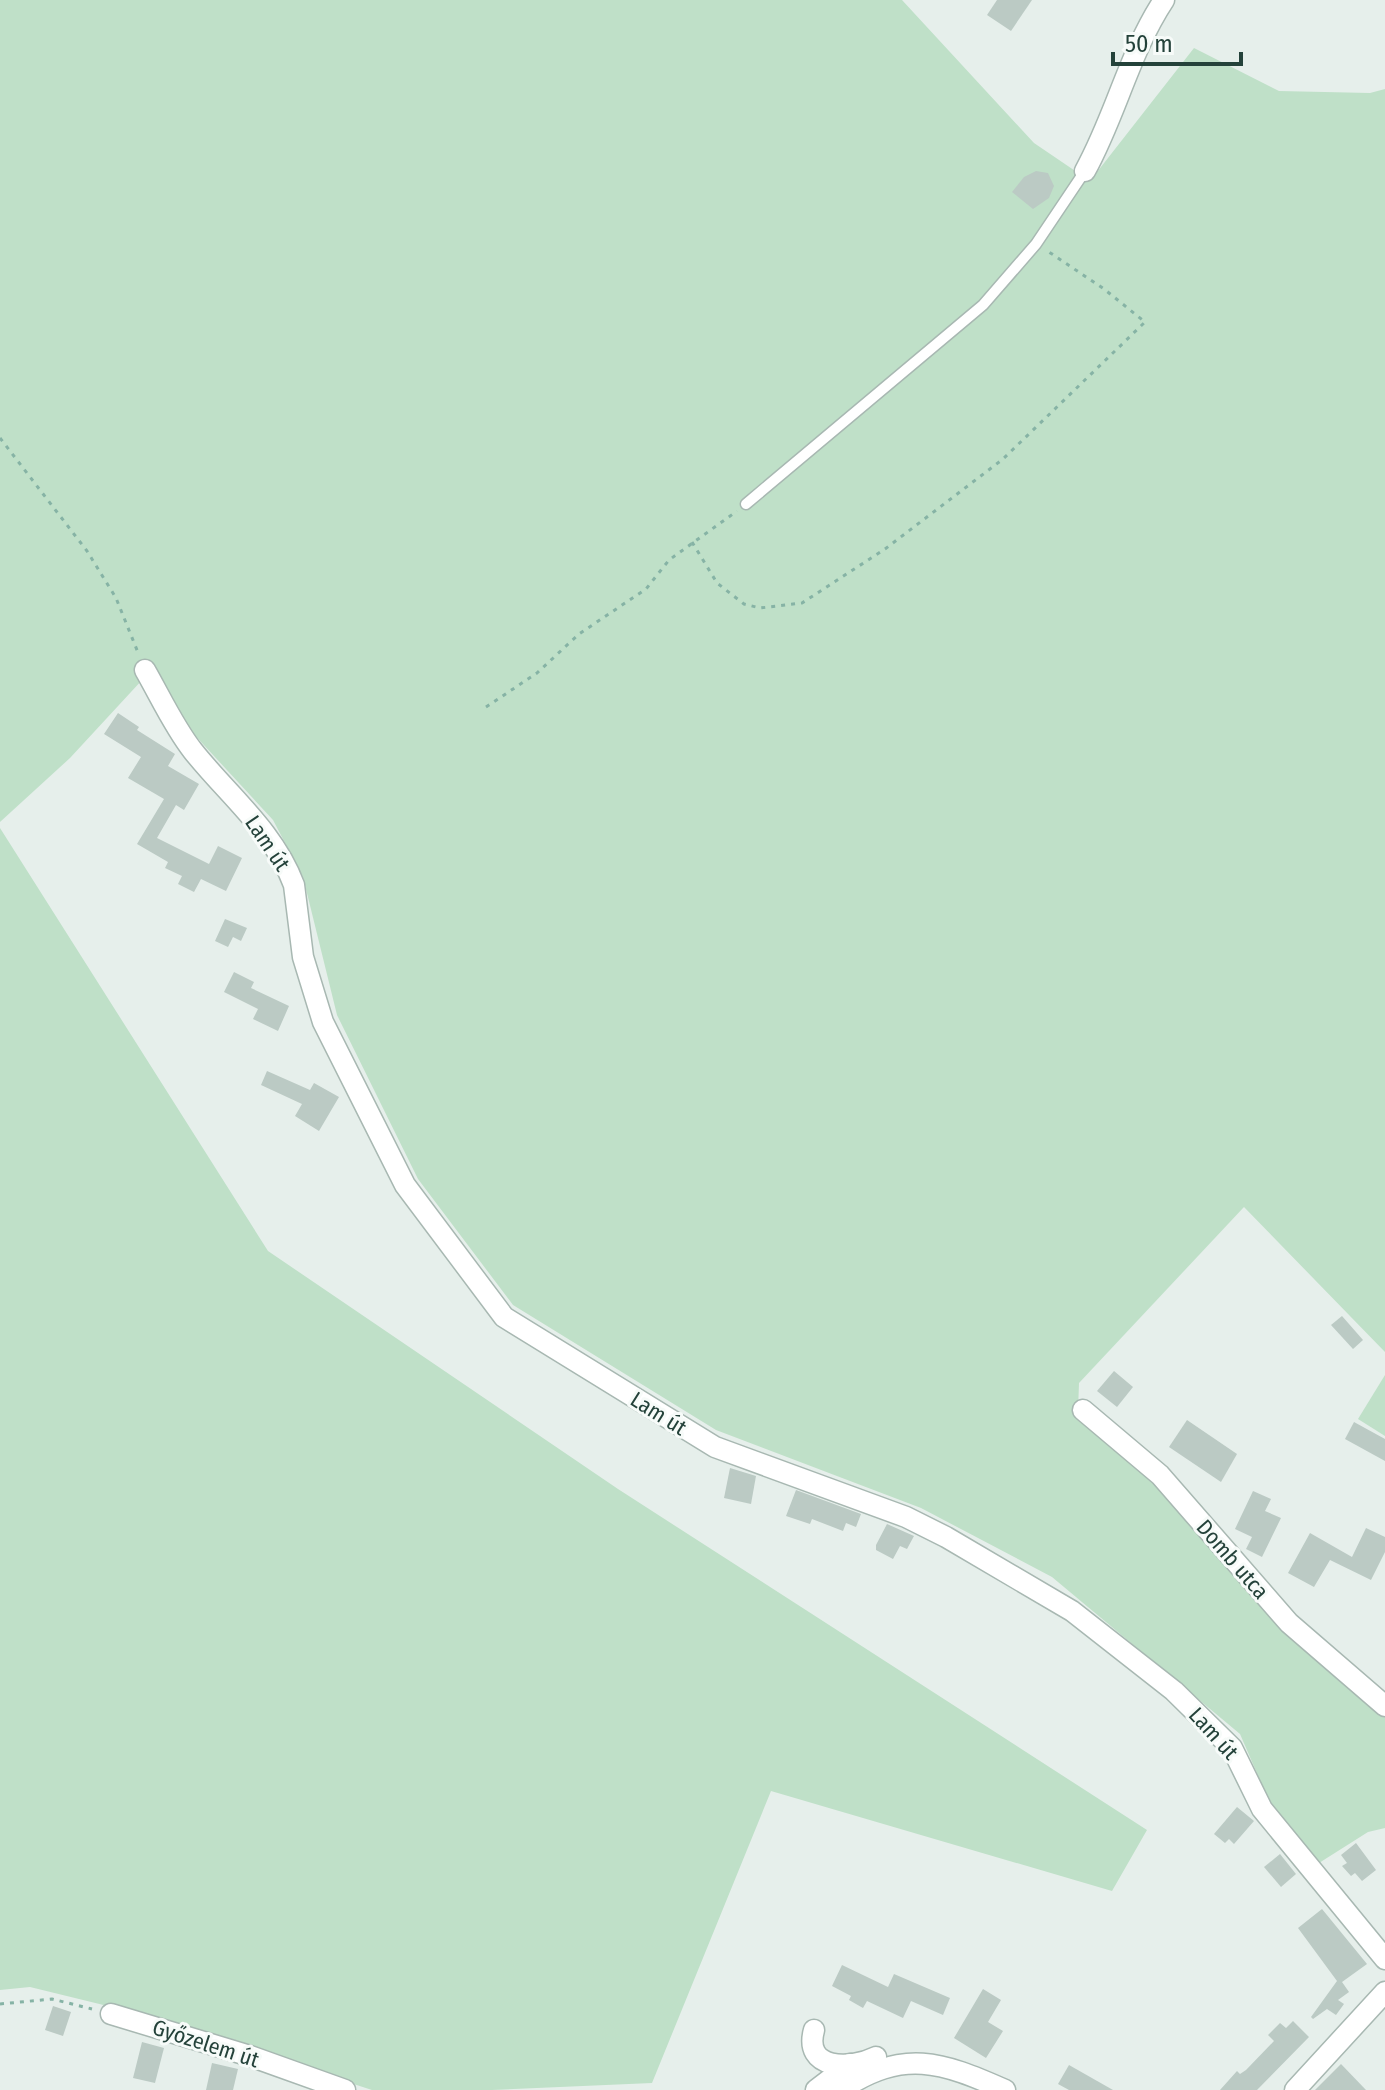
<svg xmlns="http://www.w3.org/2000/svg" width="1385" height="2090" font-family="'Fira Sans Condensed',sans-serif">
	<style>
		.green { fill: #bfe0c8 }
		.building { fill: #bbcac4 }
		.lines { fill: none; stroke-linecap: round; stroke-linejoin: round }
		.service-casing { stroke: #a8b8b2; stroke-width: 13 }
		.minor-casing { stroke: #a8b8b2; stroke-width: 23 }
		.path { stroke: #86b3a5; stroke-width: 3; stroke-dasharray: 4 6; stroke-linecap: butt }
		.service { stroke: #fff; stroke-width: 10 }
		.minor { stroke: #fff; stroke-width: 20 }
		.labels { text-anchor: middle; stroke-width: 6; stroke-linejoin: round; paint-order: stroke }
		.street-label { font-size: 22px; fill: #24423a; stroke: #f7fbf9 }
	</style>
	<rect width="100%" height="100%" fill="#e6efeb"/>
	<g class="green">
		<path d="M0,0h902l132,143 56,38 104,-133 85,43 91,2 15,-4v1263l-141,-145 -165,176 -1,28 307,293v124l-17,4 -49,31 -50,-62 -29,-67 -188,-157 -131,-69 -205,-78 -203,-125 -95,-126 -81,-164 -34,-138 -30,-57 -130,-141 -73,79 -70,64z"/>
		<path d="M0,828l268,423 350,238 529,341 -35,61 -341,-100 -119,292 -160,7h-120l-244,-79 -98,-24 -30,3z"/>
		<path d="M1385,1375v61l-27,-17z"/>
	</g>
	<g class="building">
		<path d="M997,0h35l-21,31 -24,-16z"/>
		<path d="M1036,171l12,2 6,13 -5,12 -16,11 -21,-17 12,-15z"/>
		<path d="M118,713l21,14 -2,3 38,24 -7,12 31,18 -15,26 -8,-5 -19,33 52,26 9,-18 24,12 -16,33 -25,-12 -7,13 -16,-8 4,-8 -17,-8 3,-6 -31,-18 27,-45 -36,-21 13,-21 -37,-23z"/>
		<path d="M225,919l22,9 -6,13 -8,-4 -5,10 -13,-6z"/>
		<path d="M234,972l20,10 -3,6 38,18 -11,25 -25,-12 5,-10 -34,-17z"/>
		<path d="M267,1071l43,19 4,-7 25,14 -20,34 -24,-15 7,-12 -41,-19z"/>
		<path d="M1342,1316l21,24 -10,9 -22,-24z"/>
		<path d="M1114,1371l19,16 -16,20 -20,-16z"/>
		<path d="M1187,1420l50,34 -16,28 -52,-35z"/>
		<path d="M1354,1422l31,17v22l-40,-22z"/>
		<path d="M730,1468l26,8 -5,28 -27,-6z"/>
		<path d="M796,1490l65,24 -5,13 -10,-4 -3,8 -31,-12 -2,5 -24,-8z"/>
		<path d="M1253,1491l18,8 -6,12 16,7 -19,39 -16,-8 6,-12 -17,-8z"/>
		<path d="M887,1524l27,12 -7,13 -7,-3 -7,13 -17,-9v-5z"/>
		<path d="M1366,1528l19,9v15l-14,28 -41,-20 -16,27 -26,-14 22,-40 42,24z"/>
		<path d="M1237,1807l17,14 -20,23 -5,-5 -4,4 -11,-9z"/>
		<path d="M1356,1843l20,27 -14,11 -7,-8 -4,3 -9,-10 5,-3 -6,-8z"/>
		<path d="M1280,1854l16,20 -15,13 -17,-20z"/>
		<path d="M1322,1909l45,55 -25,18 7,10 -11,8 6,4 -8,11 -9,-6 -14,10 -2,-2 26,-36 -39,-53z"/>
		<path d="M842,1965l46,22 6,-13 56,24 -7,17 -32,-14 -8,17 -36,-17 -4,7 -14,-8 2,-4 -19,-10z"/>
		<path d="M983,1989l18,11 -13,22 15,9 -17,27 -32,-20z"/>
		<path d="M53,2006l18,6 -8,24 -18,-6z"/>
		<path d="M1293,2021l16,16 -52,53h-37l17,-19 3,3 6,-4 28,-29 -6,-6 12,-12 6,5z"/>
		<path d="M142,2042l22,6 -9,35 -22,-5z"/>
		<path d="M212,2063l26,6 -5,21h-27z"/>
		<path d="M1341,2064l25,26h-51z"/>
		<path d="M1069,2065l44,25h-44l-11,-6z"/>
	</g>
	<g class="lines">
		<g class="service-casing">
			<path id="service" d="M746,504l237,-199 53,-61 49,-73"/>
		</g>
		<g class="minor-casing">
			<g id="minor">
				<path d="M1085,171c31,-56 44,-118 79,-171"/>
				<path d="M145,670c15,26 29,57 48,81 34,43 81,80 101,134l9,72 20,65 82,163 99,132 211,130 191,70 40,20 126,74 102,80 58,57 30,61 123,150"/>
				<path d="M1083,1410l77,65 129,148 96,83"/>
				<path d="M111,2014l139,42 95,34"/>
				<path d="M814,2030c-11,40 36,40 62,27"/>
				<path d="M816,2090l34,-26"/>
				<path d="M841,2090c62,-42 101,-28 164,0"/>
				<path d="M1295,2090l90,-98"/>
			</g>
		</g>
		<g class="path">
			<path d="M0,438l87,113 29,47 23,57"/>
			<path d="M692,542l25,41 27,21 16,4 42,-5 83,-54 118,-90 142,-137 -41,-33 -58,-39"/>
			<path d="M486,707l51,-34 42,-39 67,-45 23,-29 68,-49"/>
			<path d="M0,2004l52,-5 40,10"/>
		</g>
		<use href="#service" class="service"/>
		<use href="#minor" class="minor"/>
	</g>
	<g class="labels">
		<g class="street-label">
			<text transform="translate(268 843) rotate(56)" y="8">Lam út</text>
			<text transform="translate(659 1413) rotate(32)" y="8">Lam út</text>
			<text transform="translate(1233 1559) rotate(49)" y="8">Domb utca</text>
			<text transform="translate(1214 1733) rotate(48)" y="8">Lam út</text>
			<text transform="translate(206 2043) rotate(18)" y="8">Győzelem út</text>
		</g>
	</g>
	<path d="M1113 52v12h128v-12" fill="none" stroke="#24423a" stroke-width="4"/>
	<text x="1125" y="52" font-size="24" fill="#24423a" stroke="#f7fbf9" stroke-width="6" paint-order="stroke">50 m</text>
</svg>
